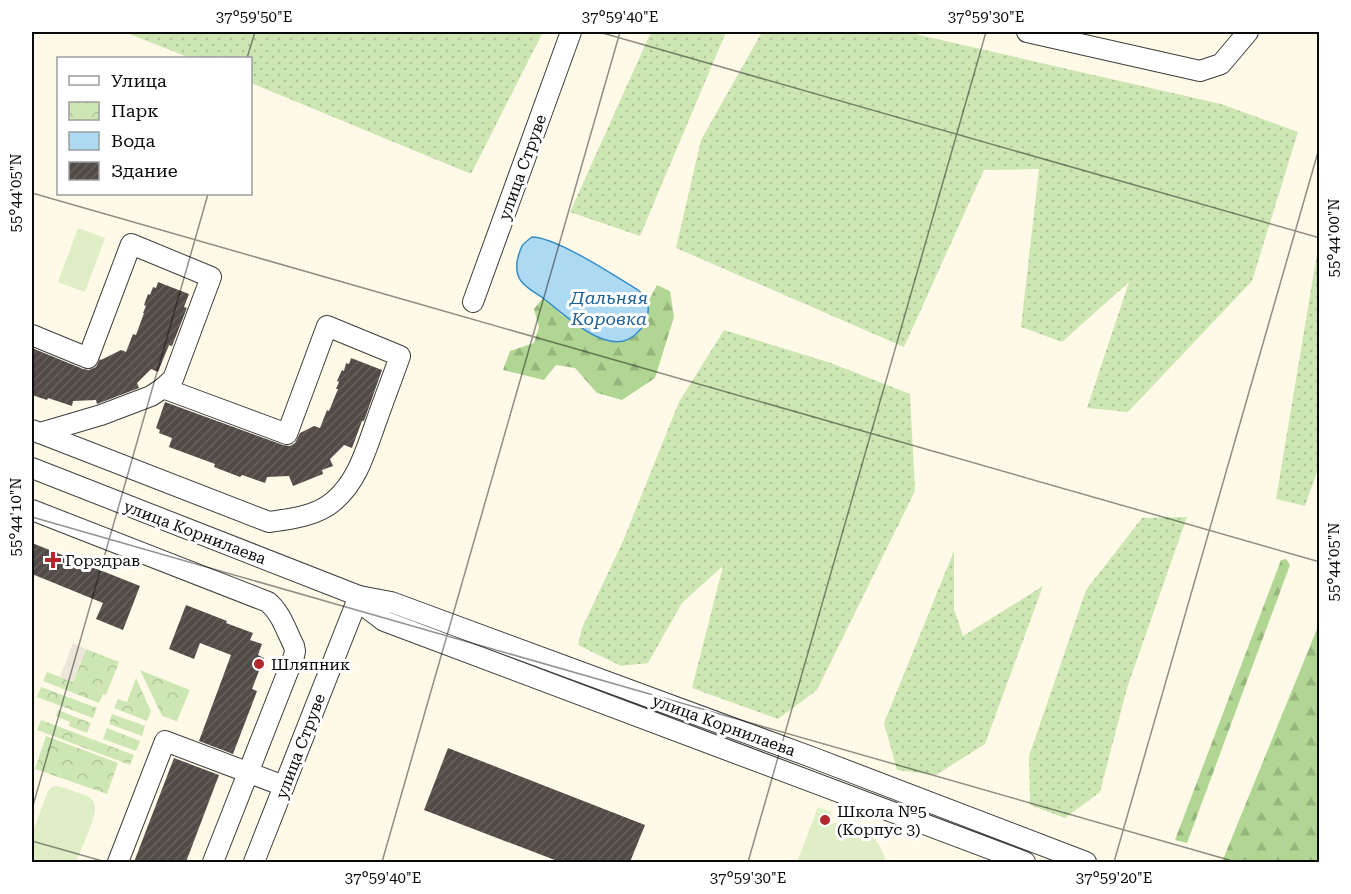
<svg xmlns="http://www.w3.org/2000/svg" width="1351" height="894" font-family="'Roboto Serif',serif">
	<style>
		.grass { fill: url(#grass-dots) }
		.forest { fill: url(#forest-firs) }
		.park { fill: url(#park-crowns) }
		.pitch { fill: #dfeec5 }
		.plaza { fill: #ece7d9 }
		.water { fill: #aed9f3; stroke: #388ec7; stroke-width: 1.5 }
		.building { fill: url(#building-hatch) }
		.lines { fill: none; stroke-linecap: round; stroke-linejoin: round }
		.minor-casing { stroke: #3d3d3d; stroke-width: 22 }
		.minor { stroke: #fff; stroke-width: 20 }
		.ticks { fill: none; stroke: #0a0a0a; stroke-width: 1.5; stroke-opacity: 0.45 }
		.poi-dot { fill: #b3282f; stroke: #fff; stroke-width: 2 }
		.labels { text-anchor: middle; stroke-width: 6; stroke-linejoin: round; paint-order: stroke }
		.street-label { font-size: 16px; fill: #0a0a0a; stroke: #fff }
		.poi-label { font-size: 16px; fill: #0a0a0a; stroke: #fff; text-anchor: start }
		.water-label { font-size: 18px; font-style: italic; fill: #1a5f95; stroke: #fff }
		.neatline { fill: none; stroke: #0a0a0a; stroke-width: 2 }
		.ticks-label { font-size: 15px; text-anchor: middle; fill: #0a0a0a }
	</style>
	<defs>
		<pattern id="grass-dots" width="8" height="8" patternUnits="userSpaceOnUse" patternTransform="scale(1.5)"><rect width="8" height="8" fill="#cee6b4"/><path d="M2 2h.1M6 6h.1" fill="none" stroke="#b0c499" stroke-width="1.8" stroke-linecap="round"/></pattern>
		<pattern id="forest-firs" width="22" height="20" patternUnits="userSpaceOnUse" patternTransform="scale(1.5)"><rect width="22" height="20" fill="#b1d694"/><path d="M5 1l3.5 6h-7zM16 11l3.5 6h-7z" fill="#97b67e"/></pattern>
		<pattern id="park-crowns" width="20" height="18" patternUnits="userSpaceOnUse" patternTransform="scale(1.5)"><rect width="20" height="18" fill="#cee6b4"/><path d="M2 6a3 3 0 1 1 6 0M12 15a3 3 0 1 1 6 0" fill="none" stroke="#b0c499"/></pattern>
		<pattern id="building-hatch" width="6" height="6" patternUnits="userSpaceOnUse" patternTransform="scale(1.5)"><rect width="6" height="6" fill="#524b47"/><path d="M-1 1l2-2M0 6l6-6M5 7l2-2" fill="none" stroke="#66605d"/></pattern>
	</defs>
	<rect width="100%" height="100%" fill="#fefae7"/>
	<g class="grass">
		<path d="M124,32h419l-72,142 -220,-91 -1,-25h-60z"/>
		<path d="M651,32h75l-86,204 -70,-24z"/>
		<path d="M762,32h144l315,72 77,28 -46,149 -124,131 -41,-4 42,-126 -67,60 -41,-15 18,-158 -55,1 -80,177 -228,-99 25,-108z"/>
		<path d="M1319,242v224l-14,40 -29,-7z"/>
		<path d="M724,330l107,33 79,31 5,97 -98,199 -39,29 -86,-31 31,-122 -41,37 -34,60 -27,3 -43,-21 4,-17 41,-87 56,-139z"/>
		<path d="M1187,517l-60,171 -27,104 -35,26 -35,-13 -1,-49 57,-166 56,-72z"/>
		<path d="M954,551v58l9,27 80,-50 -58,158 -49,31 -39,-5 -13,-47z"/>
	</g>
	<g class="forest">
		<path d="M657,285l13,6 4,26 -19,61 -33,22 -25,-7 -22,-25 -19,-3 -12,15 -41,-10 7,-19 24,-8 5,-16 -5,-18 9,-11 19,17 34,21 18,6 21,-6 6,-7 5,-7 2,-20z"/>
		<path d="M1286,559l4,6 -103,278 -12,-3 106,-280z"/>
		<path d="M1319,624v238h-97z"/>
	</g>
	<g class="park">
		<path d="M86,649l33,13 -13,33 -3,-1 -4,9 -56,-22 4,-9 26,10z"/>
		<path d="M140,670l50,20 -13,31 -15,-5z"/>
		<path d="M136,678l15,33 -4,10 -33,-13 4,-9 9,3z"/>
		<path d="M41,687l56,21 -4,10 -56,-21z"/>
		<path d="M58,710l33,13 -4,10 -18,-7 1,-4 -14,-6z"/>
		<path d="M112,714l33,12 -3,10 -33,-12z"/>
		<path d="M41,720l93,35 -4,10 -93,-35z"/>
		<path d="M107,728l33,13 -4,10 -33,-12z"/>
		<path d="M46,736l72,27 -11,31 -72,-25z"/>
	</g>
	<g class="pitch">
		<path d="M78,228l27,10 -20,54 -27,-10z"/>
		<path d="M58,786l30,10c4,3 7,7 7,12 1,9 -15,44 -19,54h-44v-28l16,-43 4,-4z"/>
		<path d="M818,807l13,5 -3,13c4,-1 10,-3 14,-3 23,0 39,20 44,40h-89z"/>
	</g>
	<path class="plaza" d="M73,643l13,6 -13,33 -13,-5z"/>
	<path class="water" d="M532,237c24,0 83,39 106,53 10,8 12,15 9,28 -2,6 -6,11 -10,15 -26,28 -73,-19 -94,-35 -7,-5 -17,-10 -22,-17 -7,-10 -4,-24 1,-35 2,-3 6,-6 10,-9z"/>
	<g class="building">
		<path d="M158,282l31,12 -5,13 3,1 -15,38 -3,-1 -11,27 -7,-3 -14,14 2,5 -42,16 -1,-4 -23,1 -1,5 -24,-8 -1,2 -15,-5v-47l51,21 6,1 7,-3 4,-8 1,1 20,-10 5,2 7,-18 3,1 8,-22h-1l3,-7 -2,-1 4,-11 2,1 3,-8 3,1z"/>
		<path d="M351,358l31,12 -18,51h-2l-10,27 -8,-3 -14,14 3,7 -11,4 1,4 -30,12 -4,-10 -22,1 -2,6 -23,-8 -2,2 -26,-10 1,-3 -46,-17 3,-9 -13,-5 1,-3 -4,-2 9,-26 118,43 7,1 5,-3 5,-10 14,-7 6,2 7,-18 2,1 9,-22h-2l3,-7 -2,-1 5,-11 2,1 2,-8 3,1z"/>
		<path d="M32,543l108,43 -17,44 -27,-11 7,-16 -71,-29z"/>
		<path d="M186,605l41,16 -1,2 27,10 -3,7 12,4 -4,11 6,3 -12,31 5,2 -24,63 -34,-13 32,-86 -31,-12 -6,16 -25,-10z"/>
		<path d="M448,748l197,77 -15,37h-70l-136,-52z"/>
		<path d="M174,758l45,17 -33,87h-52z"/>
	</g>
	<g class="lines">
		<g class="minor-casing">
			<g id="minor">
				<path d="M1027,32l173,39 21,-7 27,-32"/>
				<path d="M473,302l98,-270"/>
				<path d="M32,335l56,23 43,-114 80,33 -38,102 -10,9 -12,8 -50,19 -61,18"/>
				<path d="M32,430l237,92c22,-3 48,-6 65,-21 23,-20 31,-48 41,-76 8,-23 17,-46 25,-69l-73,-30 -40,108 -124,-46"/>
				<path d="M32,468l327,128 -105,266"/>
				<path d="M32,510l236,92c13,11 18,28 26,44l1,5 -1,5 -81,206"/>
				<path d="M118,862l47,-121 119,45"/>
				<path d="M1025,862l-641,-241 -17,-13 -8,-12 32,6 423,156 272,104"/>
			</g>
		</g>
		<use href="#minor" class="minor"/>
	</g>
	<path class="ticks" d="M599,32l721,206M247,58l8,-26M32,193l1288,369M32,517l1204,345M32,809l176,-615M32,841l74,21M382,862l238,-830M748,862l238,-830M1114,862l206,-717"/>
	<g class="poi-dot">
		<path d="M50 551h6v6h6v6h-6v6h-6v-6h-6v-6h6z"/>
		<circle cx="259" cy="664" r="6"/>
		<circle cx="825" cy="820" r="6"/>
	</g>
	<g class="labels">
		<g class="street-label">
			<text transform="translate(522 167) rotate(-70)" y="6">улица Струве</text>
			<text transform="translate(195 532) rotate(21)" y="6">улица Корнилаева</text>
			<text transform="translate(724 725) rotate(20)" y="6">улица Корнилаева</text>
			<text transform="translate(300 746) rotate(-69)" y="6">улица Струве</text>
		</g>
		<g class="poi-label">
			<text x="65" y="566">Горздрав</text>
			<text x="271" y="670">Шляпник</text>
			<text x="837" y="817">Школа №5<tspan x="837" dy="18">(Корпус 3)</tspan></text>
		</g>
		<g class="water-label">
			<text x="609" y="304">Дальняя<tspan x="609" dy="21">Коровка</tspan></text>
		</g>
	</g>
	<rect width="1351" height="894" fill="none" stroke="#ffffff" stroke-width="66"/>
	<rect x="57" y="57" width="195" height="138" fill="#ffffff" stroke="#9d9d9d" stroke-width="1.5"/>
	<rect x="69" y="76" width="30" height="9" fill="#ffffff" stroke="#9d9d9d" stroke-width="1.5"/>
	<text x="111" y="87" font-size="18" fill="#0a0a0a">Улица</text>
	<rect x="69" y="102" width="30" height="18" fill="url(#park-crowns)" stroke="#9d9d9d" stroke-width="1.5"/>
	<text x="111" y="117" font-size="18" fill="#0a0a0a">Парк</text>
	<rect x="69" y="132" width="30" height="18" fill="#aed9f3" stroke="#9d9d9d" stroke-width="1.5"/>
	<text x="111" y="147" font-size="18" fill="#0a0a0a">Вода</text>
	<rect x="69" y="162" width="30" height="18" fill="url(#building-hatch)" stroke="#9d9d9d" stroke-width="1.5"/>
	<text x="111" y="177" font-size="18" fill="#0a0a0a">Здание</text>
	<rect x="33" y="33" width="1285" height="828" class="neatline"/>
	<g class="ticks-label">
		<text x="254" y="22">37°59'50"E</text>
		<text x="620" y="22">37°59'40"E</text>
		<text x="986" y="22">37°59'30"E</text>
		<text transform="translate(16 193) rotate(-90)" y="5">55°44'05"N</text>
		<text transform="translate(1334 238) rotate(-90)" y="5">55°44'00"N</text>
		<text transform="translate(16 517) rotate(-90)" y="5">55°44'10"N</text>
		<text transform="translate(1334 562) rotate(-90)" y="5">55°44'05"N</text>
		<text x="383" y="883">37°59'40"E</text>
		<text x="748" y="883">37°59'30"E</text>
		<text x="1114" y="883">37°59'20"E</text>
	</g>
</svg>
